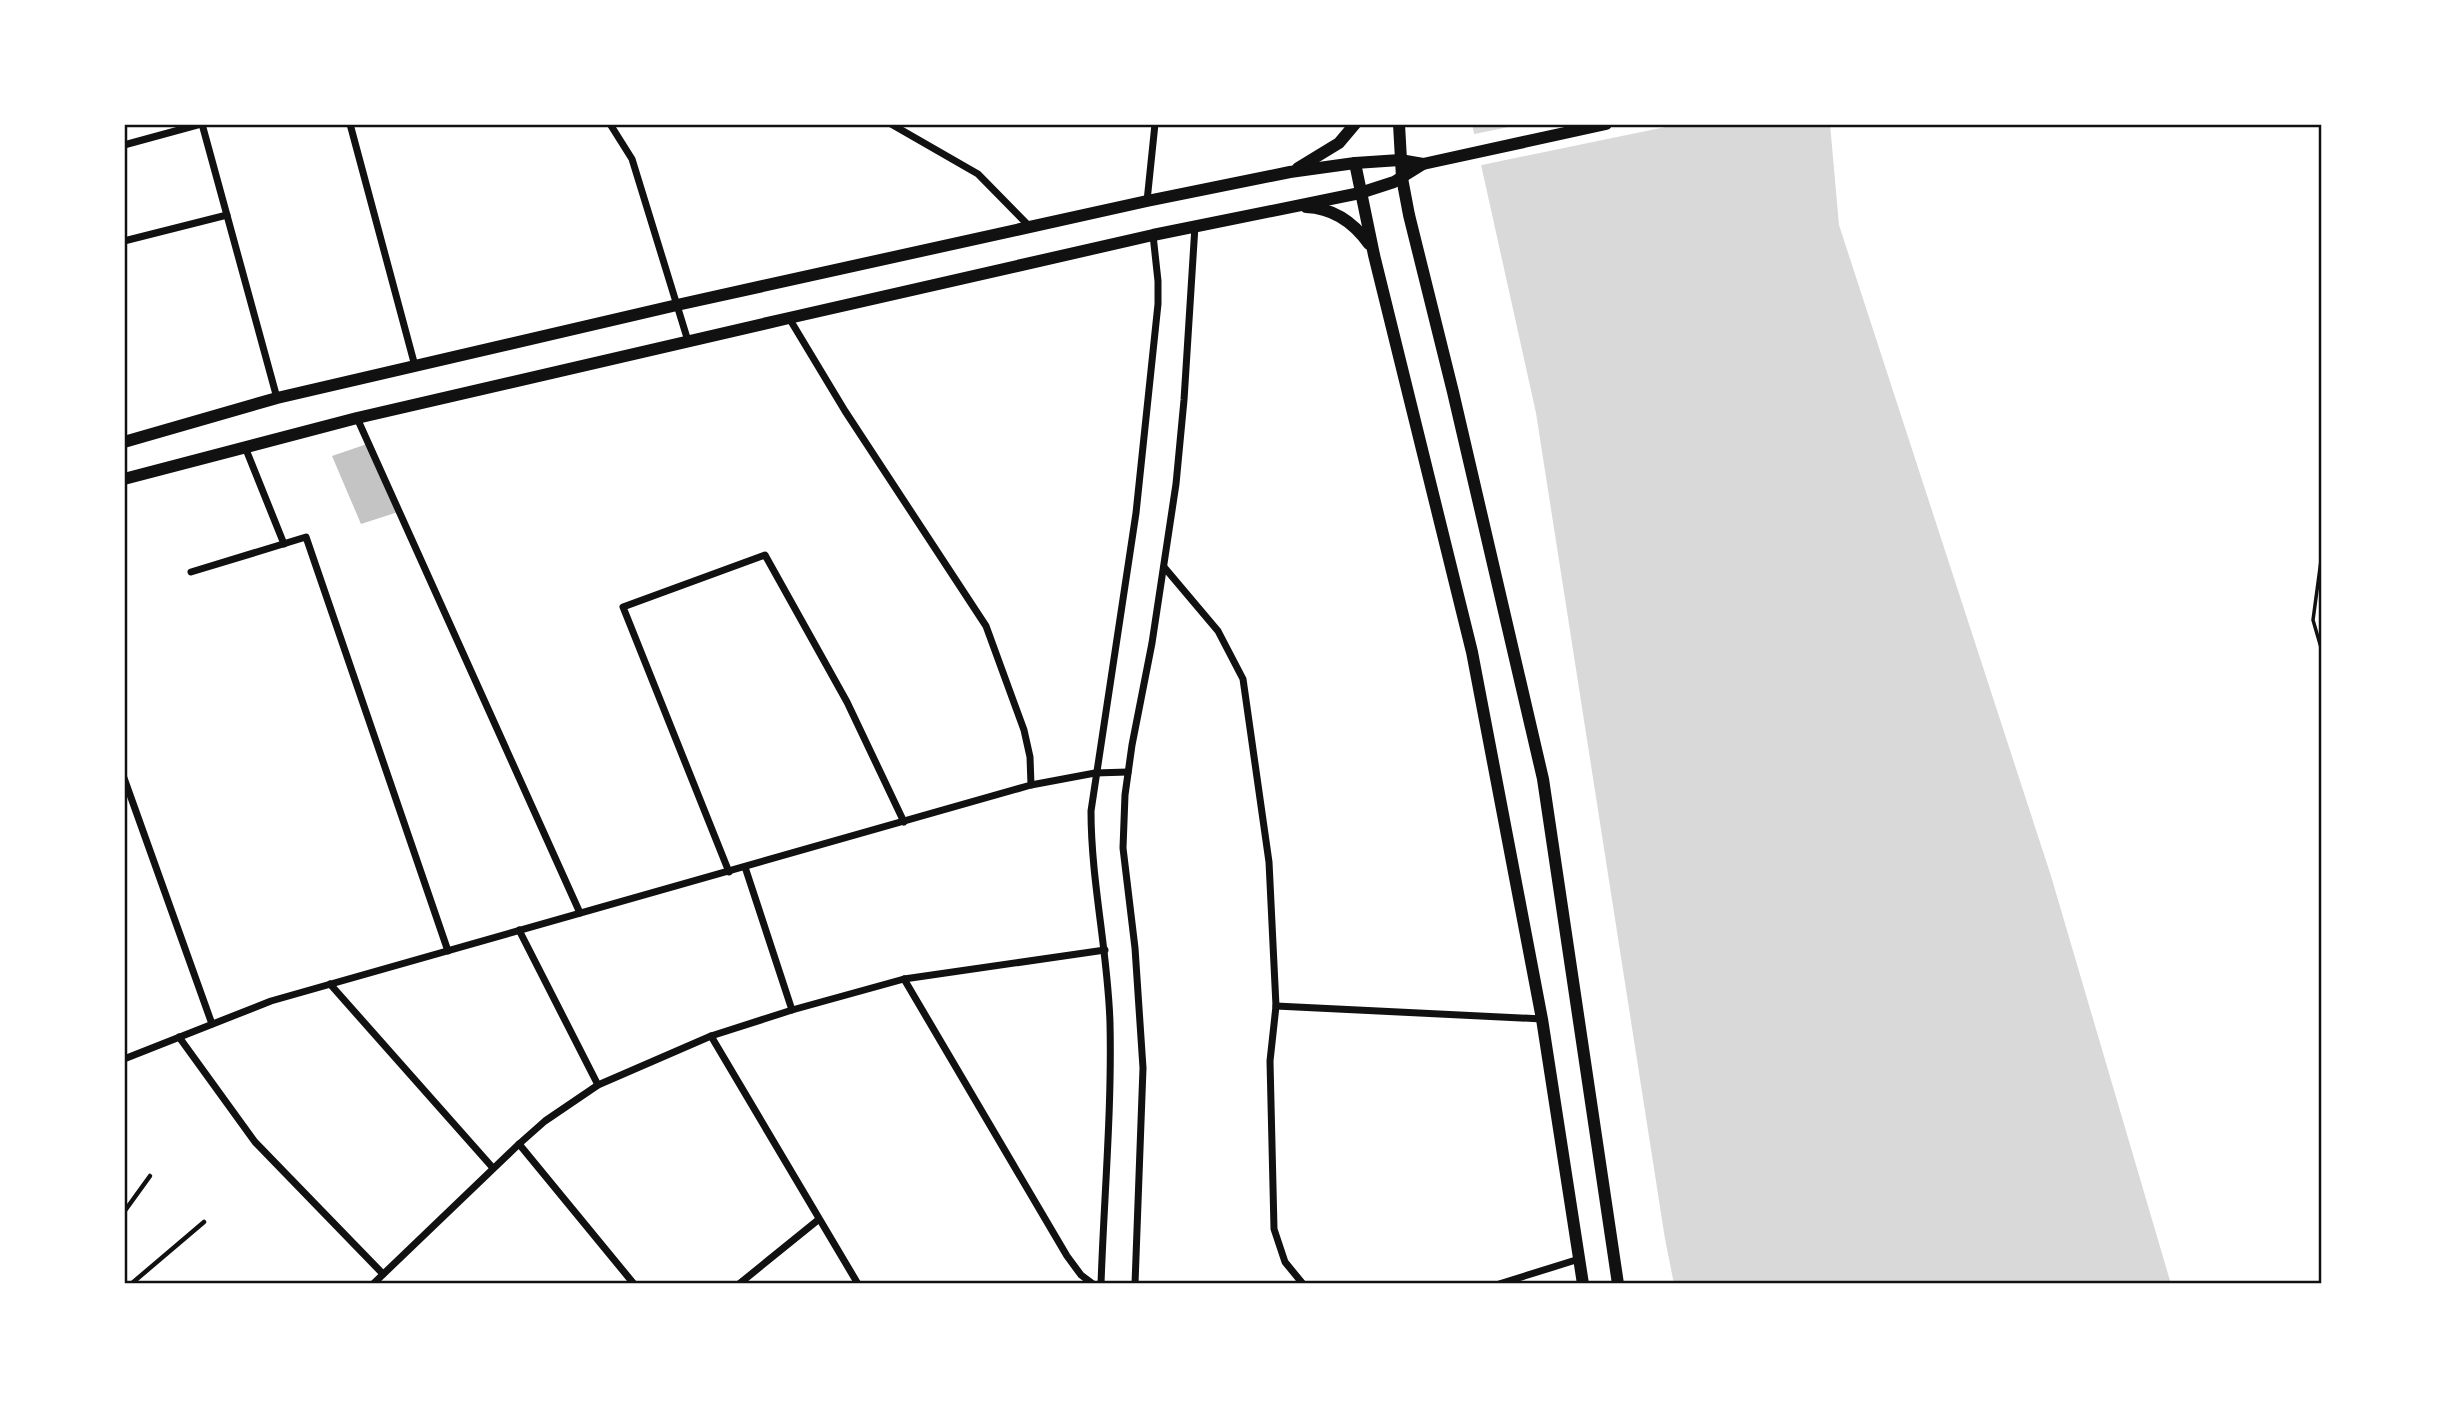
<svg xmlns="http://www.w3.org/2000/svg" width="2446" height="1408" font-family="'Playfair Display',serif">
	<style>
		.water { fill: #d9d9d9 }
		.pier { fill: #fff }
		.building { fill: #c4c4c4 }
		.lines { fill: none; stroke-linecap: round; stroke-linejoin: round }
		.path { stroke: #111; stroke-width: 3.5 }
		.service { stroke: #111; stroke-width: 4.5 }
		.minor { stroke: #111; stroke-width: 7 }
		.secondary { stroke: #111; stroke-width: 12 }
		.neatline { fill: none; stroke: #111; stroke-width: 2.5 }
	</style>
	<rect width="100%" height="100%" fill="#fff"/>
	<path class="water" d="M1472,124h358l9,101 212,651 120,408h-497l-9,-45 -129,-826z"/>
	<path class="pier" d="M1523,124h157l-203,42 -7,-31z"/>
	<path class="building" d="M367,444l31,68 -37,12 -29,-68z"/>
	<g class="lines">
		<path class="path" d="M2322,553l-9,67 9,31"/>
		<g class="service">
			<path d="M124,1212l26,-36"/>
			<path d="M131,1284l73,-62"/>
		</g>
		<g class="minor">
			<path d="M202,124l75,274"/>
			<path d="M350,124l65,242"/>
			<path d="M610,124l22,35 56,182"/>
			<path d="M891,124l87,50 52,53"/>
			<path d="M124,145l77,-21"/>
			<path d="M1147,201l8,-77"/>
			<path d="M124,241l103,-26"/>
			<path d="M789,318l56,93 141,215 38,104 6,27 1,28"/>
			<path d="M357,418l223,495"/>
			<path d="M245,447l39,97"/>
			<path d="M1164,567l54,64 25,48 26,183 7,144 -6,55 4,168 11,33 18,22"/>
			<path d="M191,572l115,-35 142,414"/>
			<path d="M124,778l88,246"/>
			<path d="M745,867l47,143"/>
			<path d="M729,872l-106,-265 142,-52 82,147 57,120"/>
			<path d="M519,930l79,155"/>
			<path d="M904,979l163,277 14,19 12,9"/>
			<path d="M330,984l163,184"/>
			<path d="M1276,1006l266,13"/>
			<path d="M711,1036l147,248"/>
			<path d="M179,1037l76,105 128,132"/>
			<path d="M124,1059l147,-58 760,-216 64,-12 33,-1"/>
			<path d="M519,1144l115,140"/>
			<path d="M373,1284l146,-140 26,-23 53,-36 113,-49 81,-26 112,-31 201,-29"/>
			<path d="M739,1284l79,-64"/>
			<path d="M1101,1284c3,-87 11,-175 9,-261 -2,-71 -19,-141 -19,-212l45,-298 22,-209v-23l-5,-46"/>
			<path d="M1135,1284l8,-216 -8,-120 -12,-100 2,-53 7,-50 20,-102 24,-159 8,-84 11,-174"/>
			<path d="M1499,1284l80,-25"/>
		</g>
		<g class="secondary">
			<path d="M1399,124l3,54 7,37 44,177 90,387 75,505"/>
			<path d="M1355,163l19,92 98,397 70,367 41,265"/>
			<path d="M1298,168l41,-25 16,-19"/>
			<path d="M1306,207c27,1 48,16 63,37"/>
			<path d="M124,442l153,-44 400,-93 470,-104 143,-29 65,-9 45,-3 23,4"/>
			<path d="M124,479l233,-61 432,-100 364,-83 207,-42 34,-11 29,-18 183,-40"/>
		</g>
	</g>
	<rect width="2446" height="1408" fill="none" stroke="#ffffff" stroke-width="252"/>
	<rect x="126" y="126" width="2194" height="1156" class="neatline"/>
</svg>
